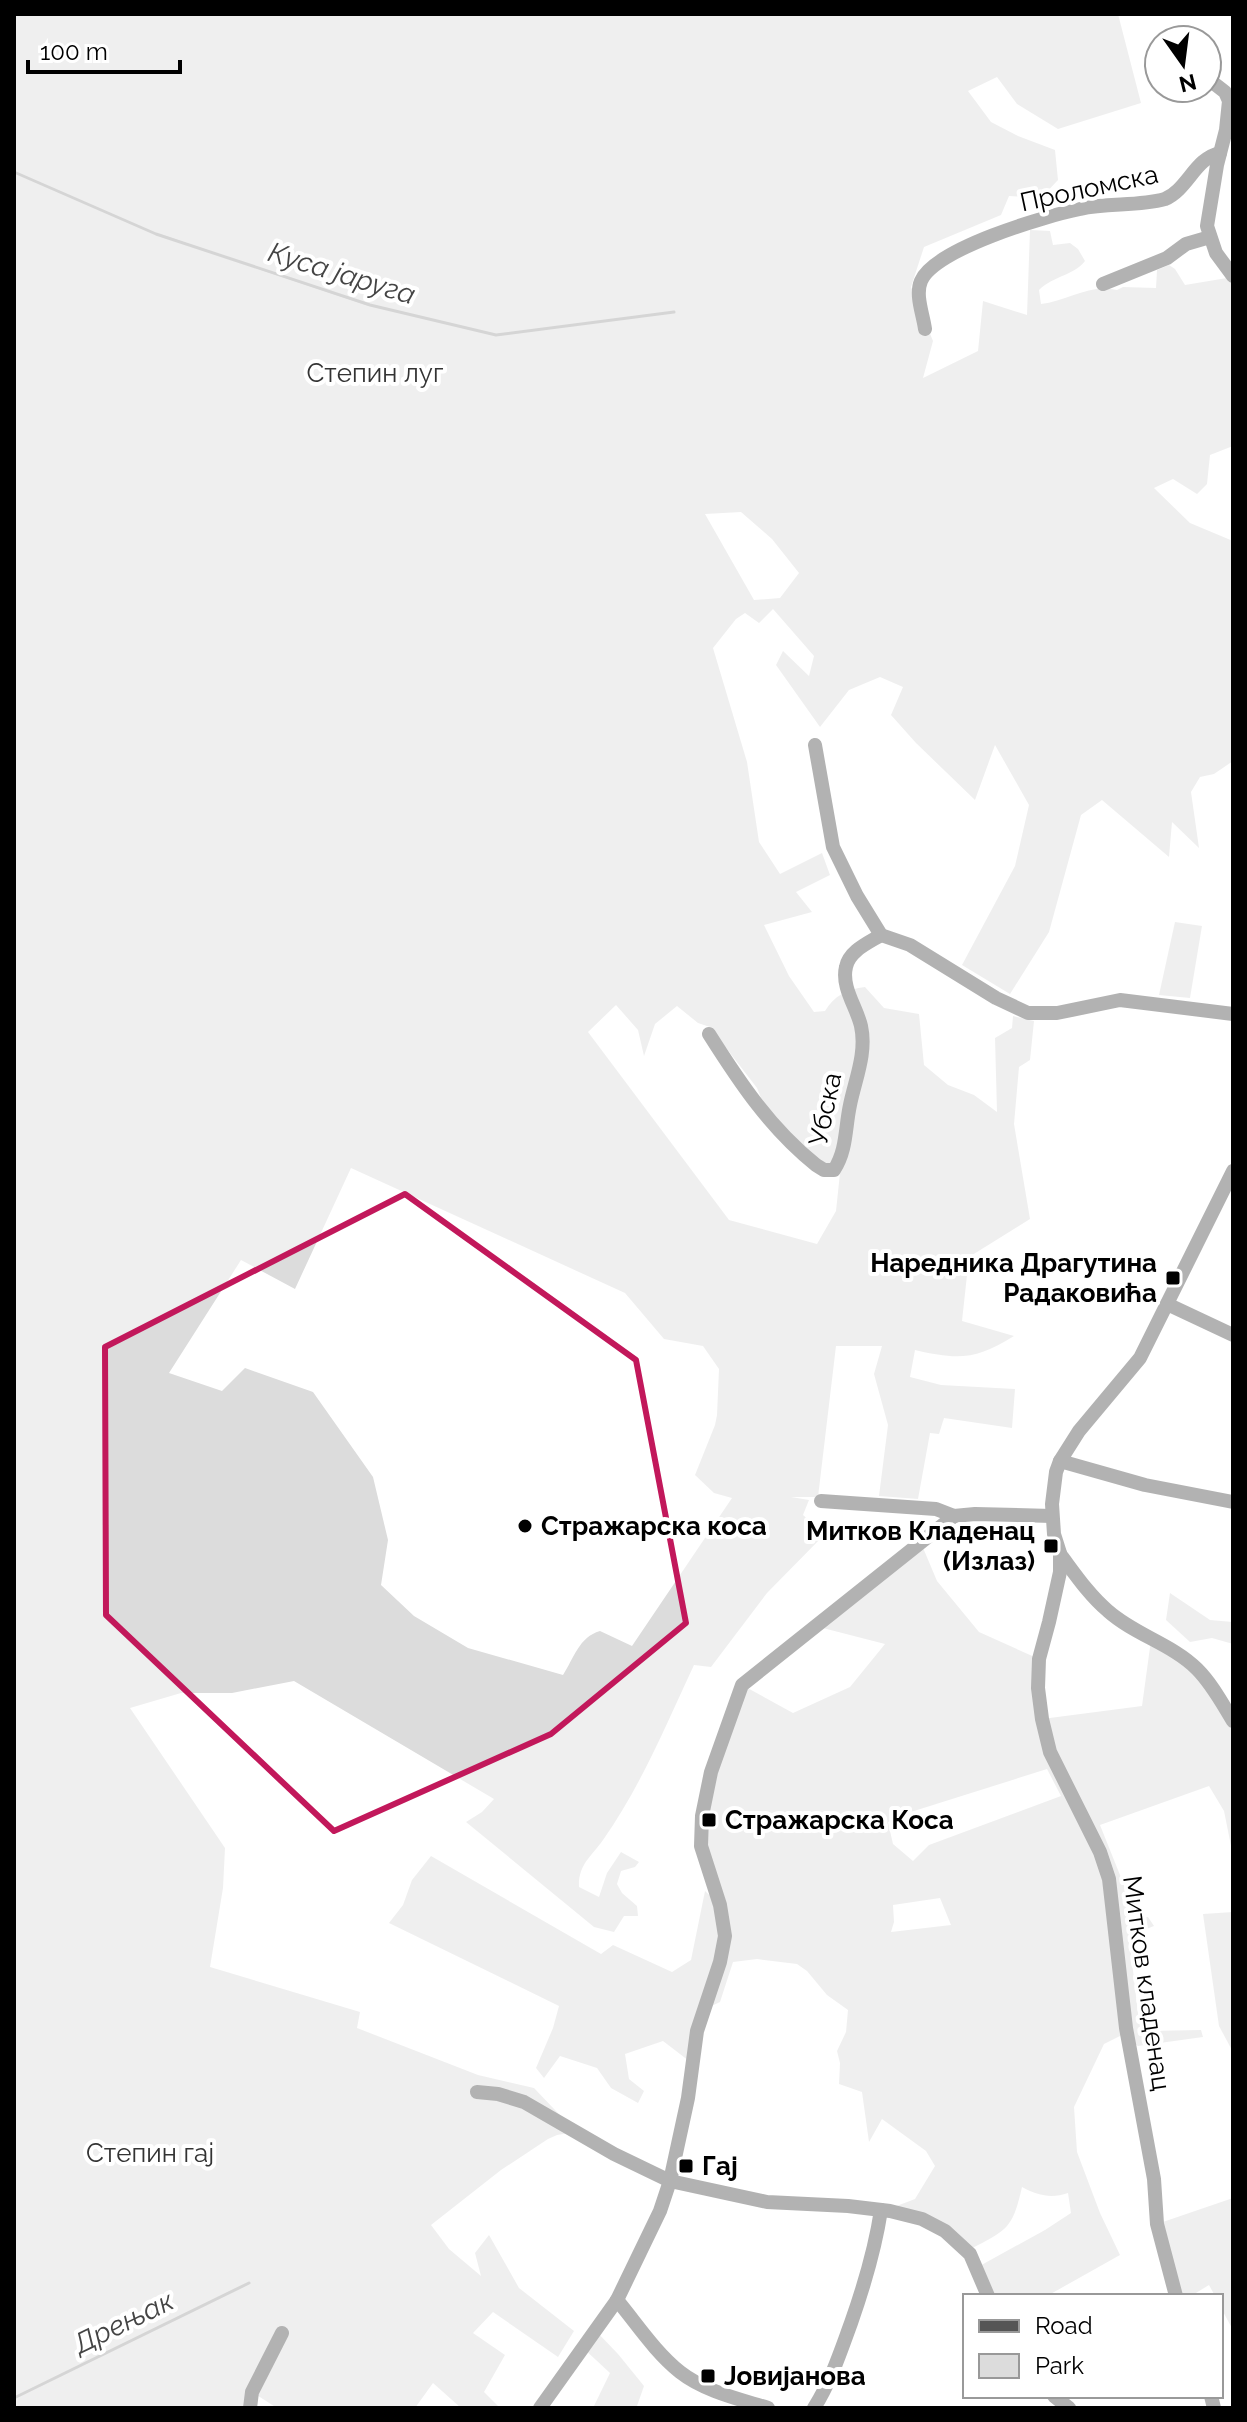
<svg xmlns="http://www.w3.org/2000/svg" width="1247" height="2422" font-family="Raleway,sans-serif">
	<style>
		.green { fill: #dcdcdc; fill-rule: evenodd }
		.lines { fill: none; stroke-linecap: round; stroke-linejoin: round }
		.stream { stroke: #a3a3a3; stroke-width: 3 }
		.minor { stroke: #555; stroke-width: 14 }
		.marked { fill: none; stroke: #c2185b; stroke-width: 6; stroke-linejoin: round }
		.poi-dot { fill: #000; stroke: #fff; stroke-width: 3 }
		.labels { text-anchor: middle; stroke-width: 8; stroke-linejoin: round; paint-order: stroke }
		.street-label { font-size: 26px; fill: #000; stroke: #fff }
		.park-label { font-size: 26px; fill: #333; stroke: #fff }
		.poi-label { font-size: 26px; font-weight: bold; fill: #000; stroke: #fff; text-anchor: start }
		.water-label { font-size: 28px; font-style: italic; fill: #444; stroke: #fff }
	</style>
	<rect width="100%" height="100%" fill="#fff"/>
	<g class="green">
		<path d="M14,14h1104l23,89 -83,26 -41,-25 -20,-27 -29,14 23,31 27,14 37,14 3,30 -17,18 -32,-2 -8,19 -77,32 -13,40 22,54 -10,37 55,-27 5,-50 44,14 3,-85 20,1 3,14 17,-2 8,6 7,12c-12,15 -30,14 -46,29l2,14c26,-3 50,-21 76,-14l6,-3 33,1 1,-18 12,-5 6,4 10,16 48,-8v169l-23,9 -3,29 -10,10 -24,-15 -19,9 36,35 43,18v220l-19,13 -14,3 -9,15 8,56 -27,-26 -3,35 -67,-57 -21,15 -32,117 -39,62 -48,-29 53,-99 14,-61 -34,-60 -20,55 -59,-57 -25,-28 12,-28 -23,-10 -31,13 -29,37 -44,-62 7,-14 26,25 5,-20 -41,-47 -14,14 -14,-10 -9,6 -23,29 34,114 12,80 21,32 42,-21 8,22 -34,17 16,20 -48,13 25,51 25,36 11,-1c9,-15 22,-22 40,-24l19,21 35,6 5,51 24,20 26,10 23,17 -2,-74 17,-10 1,-12 21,5 -4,39 -11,7 -5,57 16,95 -61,38 -7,64 52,15c-38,24 -56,24 -99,14l-5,27 31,8 74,4 -3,39 -68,-10 -5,16 -9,-1 -12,66 -39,-3 9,-71 -14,-51 8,-28h-46l-18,151h-27l18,3 -6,15 22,19 -58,59 -56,74 -17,-2c-28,60 -53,121 -91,175 -12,17 -25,25 -24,47l20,10 8,-24 14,-21 18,10 -4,5 -14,4 -4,13 5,9 15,13 1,10h-14l-10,16 -20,-5 -128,-105 16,-10 12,-13 -200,-118 -62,12h-51l-51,15 95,140 -2,40 -13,79 150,45 -3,16 121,47 56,13 42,44 -19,3 -9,4 -47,31 -70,55 18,24 32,27 -6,-23 14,-18 30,53 55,43 -16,26 -65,-45 -20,21 32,22 -21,37 16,16h-39l-28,-25 -18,25h-138l-25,-16 -3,16h-235zM741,512l31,27 27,34 -19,25 -26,2 -49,-86zM616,1005l22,25 6,26 11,-32 22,-18 21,17 12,4 47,61 11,27 37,35 35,23 -4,38 -19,33 -88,-24 -141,-188zM351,1168l274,125 39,46 39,7 16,23 -2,46 -2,10 -20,50 19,18 18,5 -100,148 -32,-15c-21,6 -26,27 -37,44l-95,-27 -54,-32 -33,-31 7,-45 -15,-63 -60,-85 -68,-24 -23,23 -53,-18 72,-113 54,29z"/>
		<path d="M1175,922l27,4 -12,72 -31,-3z"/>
		<path d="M921,1543l16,38 42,51 60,27 3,60 100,-13 9,-66 43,29 39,54v133l-9,-45 -15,-25 -109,39 24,60 4,32h20l6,9 -25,10 10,86 7,9 55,-1 2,7 -65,9 -18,-10 -16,8 -30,63 3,45 23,61 20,42 -73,41h-59l-12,-28 69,-38 26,-17 -3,-20c-17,6 -31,2 -46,-6 -10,45 -17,43 -55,64l-73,-44 21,-8 20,-33 -9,-15 -44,-32 -13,23 -7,-50 -23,-8 1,-21 -3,-12 9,-19 2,-22 -21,-15 -20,-24 -10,-7 -40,-5 -24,3 -13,40 -17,8 -10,54 -30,-23 -38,13 4,25 15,12 -6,12 -27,-15 -14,-20 -37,-12 -16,22 -8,-10 17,-40 6,-22 -170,-83 14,-18 9,-25 19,-24 170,98 12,-9 59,27 19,-12 14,-69 13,12 -18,-70 42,-148 51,28 57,-26 35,-43 -70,-18zM1047,1769l14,27 -132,49 -16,16 -20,-17 -5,-22 26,-11zM940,1898l11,27 -60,7 3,-10 -1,-17z"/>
		<path d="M1170,1593l40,27 23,2v22l-21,-6 -22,4 -24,-22z"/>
		<path d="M1233,1912v140l-14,-26 -16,-112z"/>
		<path d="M1233,2198v132l-12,-22v-12h-6l-6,-11 -18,11h-14l-20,-72z"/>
		<path d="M595,2330l23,24 26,32 -7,20 -44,2 17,-35 -28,-26z"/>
	</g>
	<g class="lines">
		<g class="stream">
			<path d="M14,172l142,62 214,71 126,30 178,-23"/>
			<path d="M14,2398l235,-115"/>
		</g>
		<g class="minor">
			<path d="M1207,78l18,14 4,9 -3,29 -9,35 -10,61 9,27 17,23"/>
			<path d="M1103,284l64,-26 19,-14 24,-7"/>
			<path d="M925,329c-2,-15 -10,-34 -4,-48 13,-32 124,-65 159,-72 27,-7 57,-2 85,-10 23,-10 30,-41 55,-46"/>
			<path d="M815,745l18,102 24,49 24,39 29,10 86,53 32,15h29l63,-13 113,14"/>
			<path d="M709,1034c31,49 61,94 107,131l8,5h10c13,-20 11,-42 16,-65 5,-25 17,-52 11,-79 -4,-18 -20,-39 -15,-59 3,-16 22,-24 35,-32"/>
			<path d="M1167,1304l66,31"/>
			<path d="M1060,1461l85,24 88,17"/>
			<path d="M821,1501l115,8 18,7 21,-2 77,2"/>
			<path d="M1060,1554c15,20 29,41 48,57 27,24 64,33 89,58 15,15 25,34 36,52"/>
			<path d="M477,2092l21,2 26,8 90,52 56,27 97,21 81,4 42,5 32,8 23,12 25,23 18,42"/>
			<path d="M1176,2296l-19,-72 -3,-45 -28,-151 -17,-149 -9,-27 -50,-100 -8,-33 -4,-31 1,-29 10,-37 11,-50v-19l-6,-19 -2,-30 4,-32 4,-11 19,-30 61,-73 93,-187"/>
			<path d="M617,2300c20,24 38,52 63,72 24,19 59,27 88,36"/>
			<path d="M1054,2396l15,12"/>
			<path d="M1211,2396l3,12"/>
			<path d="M250,2408l2,-16 30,-59"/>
			<path d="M540,2408l77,-108 43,-89 10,-30 18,-83 9,-67 23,-69 5,-26 -5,-31 -19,-59 1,-30 9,-44 31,-87 212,-169"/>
			<path d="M814,2408c17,-27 26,-55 37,-85 13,-37 24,-73 30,-113"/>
		</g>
	</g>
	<path d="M0 0H1247V2422H0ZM405,1194l231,166 50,263 -135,111 -217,97 -228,-216 -1,-268z" fill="#fff" fill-opacity=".55" fill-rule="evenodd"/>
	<path class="marked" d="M405,1194l231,166 50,263 -135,111 -217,97 -228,-216 -1,-268z"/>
	<g class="poi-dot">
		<rect x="1165" y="1270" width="16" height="16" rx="4"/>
		<circle cx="525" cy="1526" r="8"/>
		<rect x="1043" y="1538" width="16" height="16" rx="4"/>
		<rect x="701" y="1812" width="16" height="16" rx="4"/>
		<rect x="678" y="2158" width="16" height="16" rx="4"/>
		<rect x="700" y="2368" width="16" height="16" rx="4"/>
	</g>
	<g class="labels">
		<g class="street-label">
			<text transform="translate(1089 188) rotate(-12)" y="9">Проломска</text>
			<text transform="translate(825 1109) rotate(-78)" y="9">Убска</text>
			<text transform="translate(1147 1983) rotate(82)" y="9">Митков кладенац</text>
		</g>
		<g class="park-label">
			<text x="375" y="382">Степин луг</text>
			<text x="150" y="2162">Степин гај</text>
		</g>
		<g class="poi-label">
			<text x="1157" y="1272" text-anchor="end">Наредника Драгутина<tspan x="1157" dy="30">Радаковића</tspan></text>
			<text x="541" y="1535">Стражарска коса</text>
			<text x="1035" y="1540" text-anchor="end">Митков Кладенац<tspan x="1035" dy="30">(Излаз)</tspan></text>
			<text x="725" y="1829">Стражарска Коса</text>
			<text x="702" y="2175">Гај</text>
			<text x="724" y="2385">Јовијанова</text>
		</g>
		<g class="water-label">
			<text transform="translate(342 273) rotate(17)" y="10">Куса јаруга</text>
			<text transform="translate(123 2322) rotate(-26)" y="10">Дрењак</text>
		</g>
	</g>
	<rect width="1247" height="2422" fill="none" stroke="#000000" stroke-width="32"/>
	<rect x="963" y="2294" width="260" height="104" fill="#ffffff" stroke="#999999" stroke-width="2"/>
	<rect x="979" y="2320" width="40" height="12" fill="#555555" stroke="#999999" stroke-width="2"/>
	<text x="1035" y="2334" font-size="24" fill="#000000">Road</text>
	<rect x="979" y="2354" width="40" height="24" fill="#dcdcdc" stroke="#999999" stroke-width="2"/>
	<text x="1035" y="2374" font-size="24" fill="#000000">Park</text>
	<g transform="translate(1183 64) rotate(166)"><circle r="38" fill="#ffffff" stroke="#999999" stroke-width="2"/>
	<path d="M0-6L14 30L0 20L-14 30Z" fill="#000000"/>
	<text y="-12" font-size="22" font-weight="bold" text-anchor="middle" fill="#000000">N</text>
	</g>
	<path d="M28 60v12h152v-12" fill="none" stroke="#000000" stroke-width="4"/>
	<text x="40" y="60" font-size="24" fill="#000000" stroke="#ffffff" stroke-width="6" paint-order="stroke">100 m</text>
</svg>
